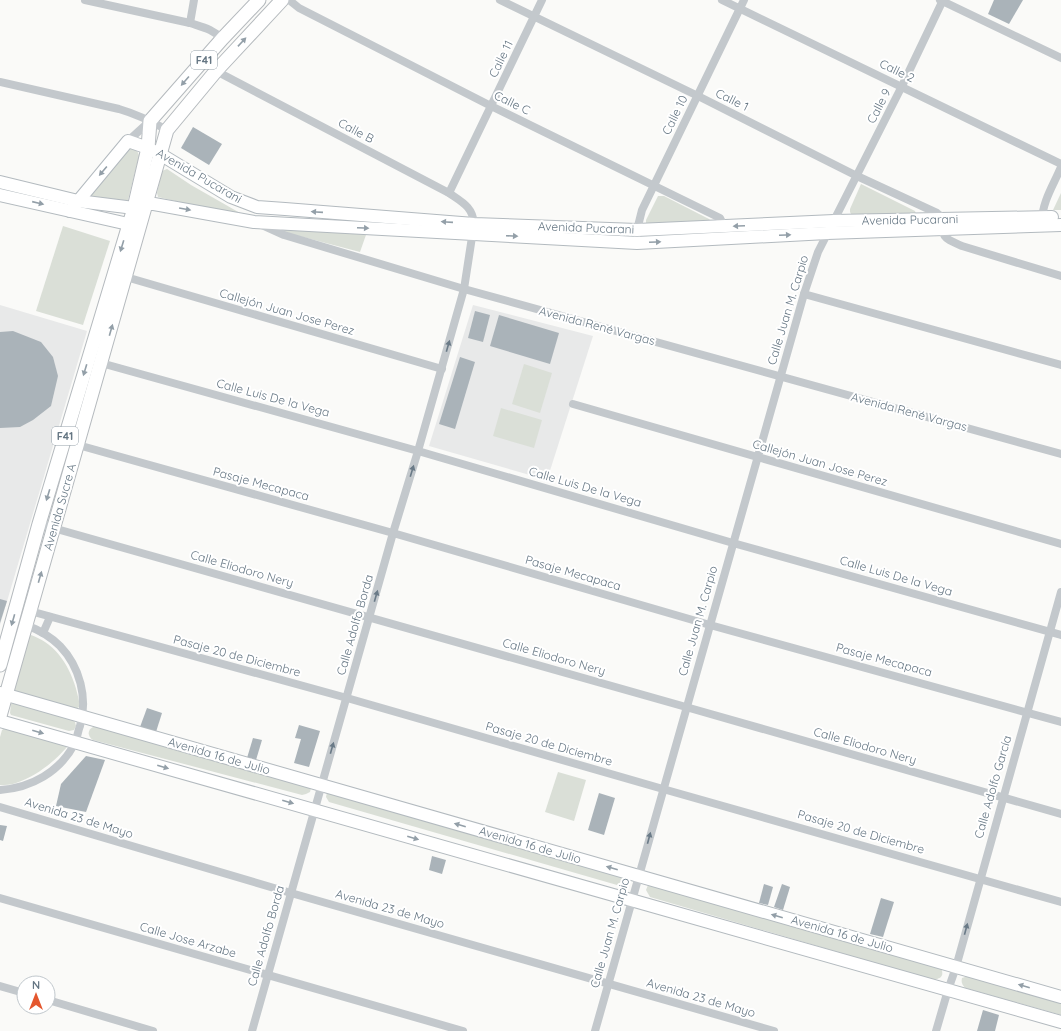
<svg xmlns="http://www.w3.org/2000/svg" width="1061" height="1031" font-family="Quicksand,sans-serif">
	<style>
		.built { fill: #e8e9e9 }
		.green { fill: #dadfd7 }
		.building { fill: #aab3b9 }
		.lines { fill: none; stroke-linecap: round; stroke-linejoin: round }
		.secondary-casing { stroke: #b3babf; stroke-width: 14 }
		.primary-casing { stroke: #b5babe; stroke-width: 15 }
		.street { stroke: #c3c8cc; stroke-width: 8 }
		.secondary { stroke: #fff; stroke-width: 12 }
		.primary { stroke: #fff; stroke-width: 13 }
		.oneway { fill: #939fa8 }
		.oneway2 { fill: #6a7a87 }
		.labels { text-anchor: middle; stroke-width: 4; stroke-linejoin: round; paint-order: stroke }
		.shield { fill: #fff; stroke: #939fa8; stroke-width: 1 }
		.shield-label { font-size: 11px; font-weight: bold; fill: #657683 }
		.street-label { font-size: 12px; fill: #657683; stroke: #fff }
	</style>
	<rect width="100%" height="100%" fill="#fafaf8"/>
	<g class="built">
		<path d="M0,305l87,26 -87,294z"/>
		<path d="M473,305l120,31 -46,144 -118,-34z"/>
	</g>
	<g class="green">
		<path d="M129,149c6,0 9,1 10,7l-11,44 -3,3 -32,-5 -2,-3z"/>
		<path d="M167,169l24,16 49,28v3l-82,-19 -1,-4 5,-22z"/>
		<path d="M861,184l54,27 1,3 -64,2 -2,-4v-3z"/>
		<path d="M1061,193v17h-8z"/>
		<path d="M658,196h6l45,23 1,1 -1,2 -63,2v-4z"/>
		<path d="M63,226l47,15 -27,84 -47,-14z"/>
		<path d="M283,227l84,5 -7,20 -80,-21z"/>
		<path d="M524,364l28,9 -12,40 -28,-9z"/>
		<path d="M501,408l41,12 -8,28 -41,-12z"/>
		<path d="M31,635c5,2 10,4 14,7 21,14 31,40 35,64l-4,3 -60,-17 -2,-3 14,-52z"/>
		<path d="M15,703l57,16 3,3 1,4 -2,4 -5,1 -58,-16 -1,-2 1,-9z"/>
		<path d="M98,725l213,63 -1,4 -4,2 -4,1 -209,-55c-8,-6 -4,-13 5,-15z"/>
		<path d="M6,727l59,16 2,4c-13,15 -32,30 -51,36 -5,2 -11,2 -16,2v-48l2,-7z"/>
		<path d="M558,772l28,8 -12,41 -29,-9z"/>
		<path d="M327,792l296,85 -1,4 -5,4 -288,-83 -3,-5z"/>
		<path d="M652,883l289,84c3,9 1,11 -8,13l-283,-83 -4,-7 2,-5z"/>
		<path d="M968,976l93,27v12l-96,-27c-3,-4 -4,-6 -3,-10z"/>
	</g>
	<g class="building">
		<path d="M994,0h29l-14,24 -21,-10z"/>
		<path d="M193,127l29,17 -13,21 -28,-17z"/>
		<path d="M475,311l15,4 -7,27 -15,-4z"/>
		<path d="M499,315l60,18 -9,31 -60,-18z"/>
		<path d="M13,331l28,11 12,15 5,19 -7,30 -18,14 -13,7 -20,1v-96z"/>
		<path d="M460,357l15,5 -20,67 -16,-5z"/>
		<path d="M0,599l7,2 -7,22z"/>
		<path d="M147,708l15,5 -6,19 -16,-5z"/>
		<path d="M299,725l21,6 -11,36 -15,-4 7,-24 -6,-1z"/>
		<path d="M253,738l9,2 -6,20 -9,-2z"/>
		<path d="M86,756l19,4 -19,52 -30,-6 5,-22z"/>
		<path d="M599,793l16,5 -11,37 -16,-5z"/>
		<path d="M0,825l7,1 -4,15 -3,-1z"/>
		<path d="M432,856l14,4 -4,14 -13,-4z"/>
		<path d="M764,884l9,3 -5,18 -9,-2z"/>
		<path d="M782,884l8,3 -7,23 -9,-3z"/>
		<path d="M881,898l13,4 -11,35 -13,-3z"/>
		<path d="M983,1010l16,5 -4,16h-18z"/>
	</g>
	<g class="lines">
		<g class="secondary-casing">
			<g id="secondary">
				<path d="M0,182l78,19 56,7 12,-4h8l100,18 383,21 190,-10 234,-8"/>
				<path d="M0,195l137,31"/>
				<path d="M70,211l58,-70 20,7 12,6 71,43 26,10 28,2 189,15 163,6 197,-9 218,-4"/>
				<path d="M0,693l1061,304"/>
				<path d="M0,721l1061,301"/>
			</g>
		</g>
		<g class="primary-casing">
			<g id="primary">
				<path d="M0,665l39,-141 95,-316 14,-60 2,-27 72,-82 37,-39"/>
				<path d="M0,716l167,-586 49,-59 66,-71"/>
			</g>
		</g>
		<g class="street">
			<path d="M85,0l105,23c12,4 23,6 32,16"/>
			<path d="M289,0l10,8 192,98 229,112 2,4 1,5"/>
			<path d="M500,0l198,96 159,80 80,37 5,4c1,22 0,20 20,29l99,30"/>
			<path d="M722,0l339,164"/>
			<path d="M940,0l121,58"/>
			<path d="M190,23l4,-23"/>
			<path d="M216,71l233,122c13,9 24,14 25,31l-10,65 -46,162 -25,82 -141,498"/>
			<path d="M0,82l119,27c17,5 32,12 48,21"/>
			<path d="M128,141l22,-20"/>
			<path d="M449,193l93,-193"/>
			<path d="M1042,221c0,-19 12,-37 19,-54"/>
			<path d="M262,225l22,10 180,54 597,165"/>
			<path d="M637,234v-4l5,-20 102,-210"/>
			<path d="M126,277l316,92"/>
			<path d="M804,294l257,71"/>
			<path d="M101,363l317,88 315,92 328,92"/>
			<path d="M573,404l488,140"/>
			<path d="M78,445l315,88 317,92 351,97"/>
			<path d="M39,524l647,183 375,107"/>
			<path d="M30,611l317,87 316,91 398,113"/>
			<path d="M43,633l7,-16"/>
			<path d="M0,790c31,-2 60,-18 75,-47 2,-5 3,-12 5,-17 8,-28 0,-59 -20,-80 -10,-10 -21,-16 -34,-21"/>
			<path d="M0,807l291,86 483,138"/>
			<path d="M0,898l463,133"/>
			<path d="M0,986l24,7"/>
			<path d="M48,1000l105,31"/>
			<path d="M595,1031l209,-737 14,-42 84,-166 41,-86"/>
			<path d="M936,1031l12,-41 8,-23 105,-375"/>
		</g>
		<use href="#secondary" class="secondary"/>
		<use href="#primary" class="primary"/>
	</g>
	<defs><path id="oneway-solid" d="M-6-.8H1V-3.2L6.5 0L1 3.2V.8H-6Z"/></defs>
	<g class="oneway">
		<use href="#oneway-solid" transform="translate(242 42) rotate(-47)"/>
		<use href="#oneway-solid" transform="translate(185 81) rotate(131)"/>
		<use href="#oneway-solid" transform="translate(103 171) rotate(130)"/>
		<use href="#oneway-solid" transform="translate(38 203) rotate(13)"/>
		<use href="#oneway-solid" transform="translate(185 209) rotate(10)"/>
		<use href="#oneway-solid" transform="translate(317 212) rotate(-176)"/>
		<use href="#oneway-solid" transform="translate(447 222) rotate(-176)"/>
		<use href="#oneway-solid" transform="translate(739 226) rotate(177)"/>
		<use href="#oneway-solid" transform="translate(363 228) rotate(3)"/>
		<use href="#oneway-solid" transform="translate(785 235) rotate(-3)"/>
		<use href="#oneway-solid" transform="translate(512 236) rotate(3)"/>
		<use href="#oneway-solid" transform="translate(655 242) rotate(-3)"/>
		<use href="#oneway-solid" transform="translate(122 246) rotate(107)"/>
		<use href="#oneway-solid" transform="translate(111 330) rotate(-74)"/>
		<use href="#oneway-solid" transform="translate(85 370) rotate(107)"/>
		<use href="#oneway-solid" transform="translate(48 495) rotate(107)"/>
		<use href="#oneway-solid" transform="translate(40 577) rotate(-74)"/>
		<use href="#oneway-solid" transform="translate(13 620) rotate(106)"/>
		<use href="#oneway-solid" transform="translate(38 732) rotate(16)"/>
		<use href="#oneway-solid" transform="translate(163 767) rotate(16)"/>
		<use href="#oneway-solid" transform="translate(288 802) rotate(16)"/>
		<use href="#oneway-solid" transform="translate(460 825) rotate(-164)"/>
		<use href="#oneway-solid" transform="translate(413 838) rotate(16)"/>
		<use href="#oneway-solid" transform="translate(612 868) rotate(-164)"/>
		<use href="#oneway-solid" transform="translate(777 916) rotate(-164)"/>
		<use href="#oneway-solid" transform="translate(1024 986) rotate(-164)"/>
	</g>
	<g class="oneway2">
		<use href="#oneway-solid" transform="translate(448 346) rotate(-74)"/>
		<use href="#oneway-solid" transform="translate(412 471) rotate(-73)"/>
		<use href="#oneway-solid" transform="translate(376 596) rotate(-74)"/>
		<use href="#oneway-solid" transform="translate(332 748) rotate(-74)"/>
		<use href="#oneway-solid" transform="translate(649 838) rotate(-75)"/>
		<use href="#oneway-solid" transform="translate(966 929) rotate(-75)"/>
	</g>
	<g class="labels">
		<g class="shield">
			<rect x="191" y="51" width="26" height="18" rx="3"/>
			<rect x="52" y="427" width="26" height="18" rx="3"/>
		</g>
		<g class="shield-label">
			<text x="204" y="64">F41</text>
			<text x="65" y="440">F41</text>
		</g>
		<g class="street-label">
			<text transform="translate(501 59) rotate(-64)" y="4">Calle 11</text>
			<text transform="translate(897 71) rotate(26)" y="4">Calle 2</text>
			<text transform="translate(732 100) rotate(26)" y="4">Calle 1</text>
			<text transform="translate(512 103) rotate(26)" y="4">Calle C</text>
			<text transform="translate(879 106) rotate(-63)" y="4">Calle 9</text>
			<text transform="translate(675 115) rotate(-64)" y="4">Calle 10</text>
			<text transform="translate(356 131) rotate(28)" y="4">Calle B</text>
			<text transform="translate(199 176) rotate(30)" y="4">Avenida Pucarani</text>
			<text transform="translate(910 220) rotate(-1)" y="4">Avenida Pucarani</text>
			<text transform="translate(586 228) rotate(2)" y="4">Avenida Pucarani</text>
			<text transform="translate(788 310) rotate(-73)" y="4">Calle Juan M. Carpio</text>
			<text transform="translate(287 312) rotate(16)" y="4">Callejón Juan Jose Perez</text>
			<text transform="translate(597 326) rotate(15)" y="4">Avenida René Vargas</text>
			<text transform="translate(273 398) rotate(15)" y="4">Calle Luis De la Vega</text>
			<text transform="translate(909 412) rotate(15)" y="4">Avenida René Vargas</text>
			<text transform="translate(820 463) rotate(16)" y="4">Callejón Juan Jose Perez</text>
			<text transform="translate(261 484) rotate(15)" y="4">Pasaje Mecapaca</text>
			<text transform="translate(585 487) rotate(16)" y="4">Calle Luis De la Vega</text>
			<text transform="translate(60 507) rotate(-74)" y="4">Avenida Sucre A</text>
			<text transform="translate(242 569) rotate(16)" y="4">Calle Eliodoro Nery</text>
			<text transform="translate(573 573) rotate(16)" y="4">Pasaje Mecapaca</text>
			<text transform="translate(896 576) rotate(16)" y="4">Calle Luis De la Vega</text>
			<text transform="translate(698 621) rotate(-74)" y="4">Calle Juan M. Carpio</text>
			<text transform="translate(355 625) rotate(-74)" y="4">Calle Adolfo Borda</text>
			<text transform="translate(237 656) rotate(15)" y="4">Pasaje 20 de Diciembre</text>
			<text transform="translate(554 657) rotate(16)" y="4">Calle Eliodoro Nery</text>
			<text transform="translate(884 660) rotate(15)" y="4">Pasaje Mecapaca</text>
			<text transform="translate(549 744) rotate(16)" y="4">Pasaje 20 de Diciembre</text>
			<text transform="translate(865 746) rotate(16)" y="4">Calle Eliodoro Nery</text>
			<text transform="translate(219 756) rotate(16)" y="4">Avenida 16 de Julio</text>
			<text transform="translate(993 787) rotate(-74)" y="4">Calle Adolfo García</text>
			<text transform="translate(79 818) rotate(17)" y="4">Avenida 23 de Mayo</text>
			<text transform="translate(861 832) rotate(16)" y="4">Pasaje 20 de Diciembre</text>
			<text transform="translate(530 845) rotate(16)" y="4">Avenida 16 de Julio</text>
			<text transform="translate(390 909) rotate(16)" y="4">Avenida 23 de Mayo</text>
			<text transform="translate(610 933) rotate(-74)" y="4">Calle Juan M. Carpio</text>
			<text transform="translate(842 934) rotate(16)" y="4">Avenida 16 de Julio</text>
			<text transform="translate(266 936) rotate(-74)" y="4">Calle Adolfo Borda</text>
			<text transform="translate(188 940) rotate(16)" y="4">Calle Jose Arzabe</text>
			<text transform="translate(701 998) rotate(16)" y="4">Avenida 23 de Mayo</text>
		</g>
	</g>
	<g transform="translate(36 995)"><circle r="19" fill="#ffffff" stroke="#c1c8cd"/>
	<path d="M0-3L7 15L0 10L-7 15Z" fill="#e4572e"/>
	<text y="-6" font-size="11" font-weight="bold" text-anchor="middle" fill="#657683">N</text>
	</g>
</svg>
